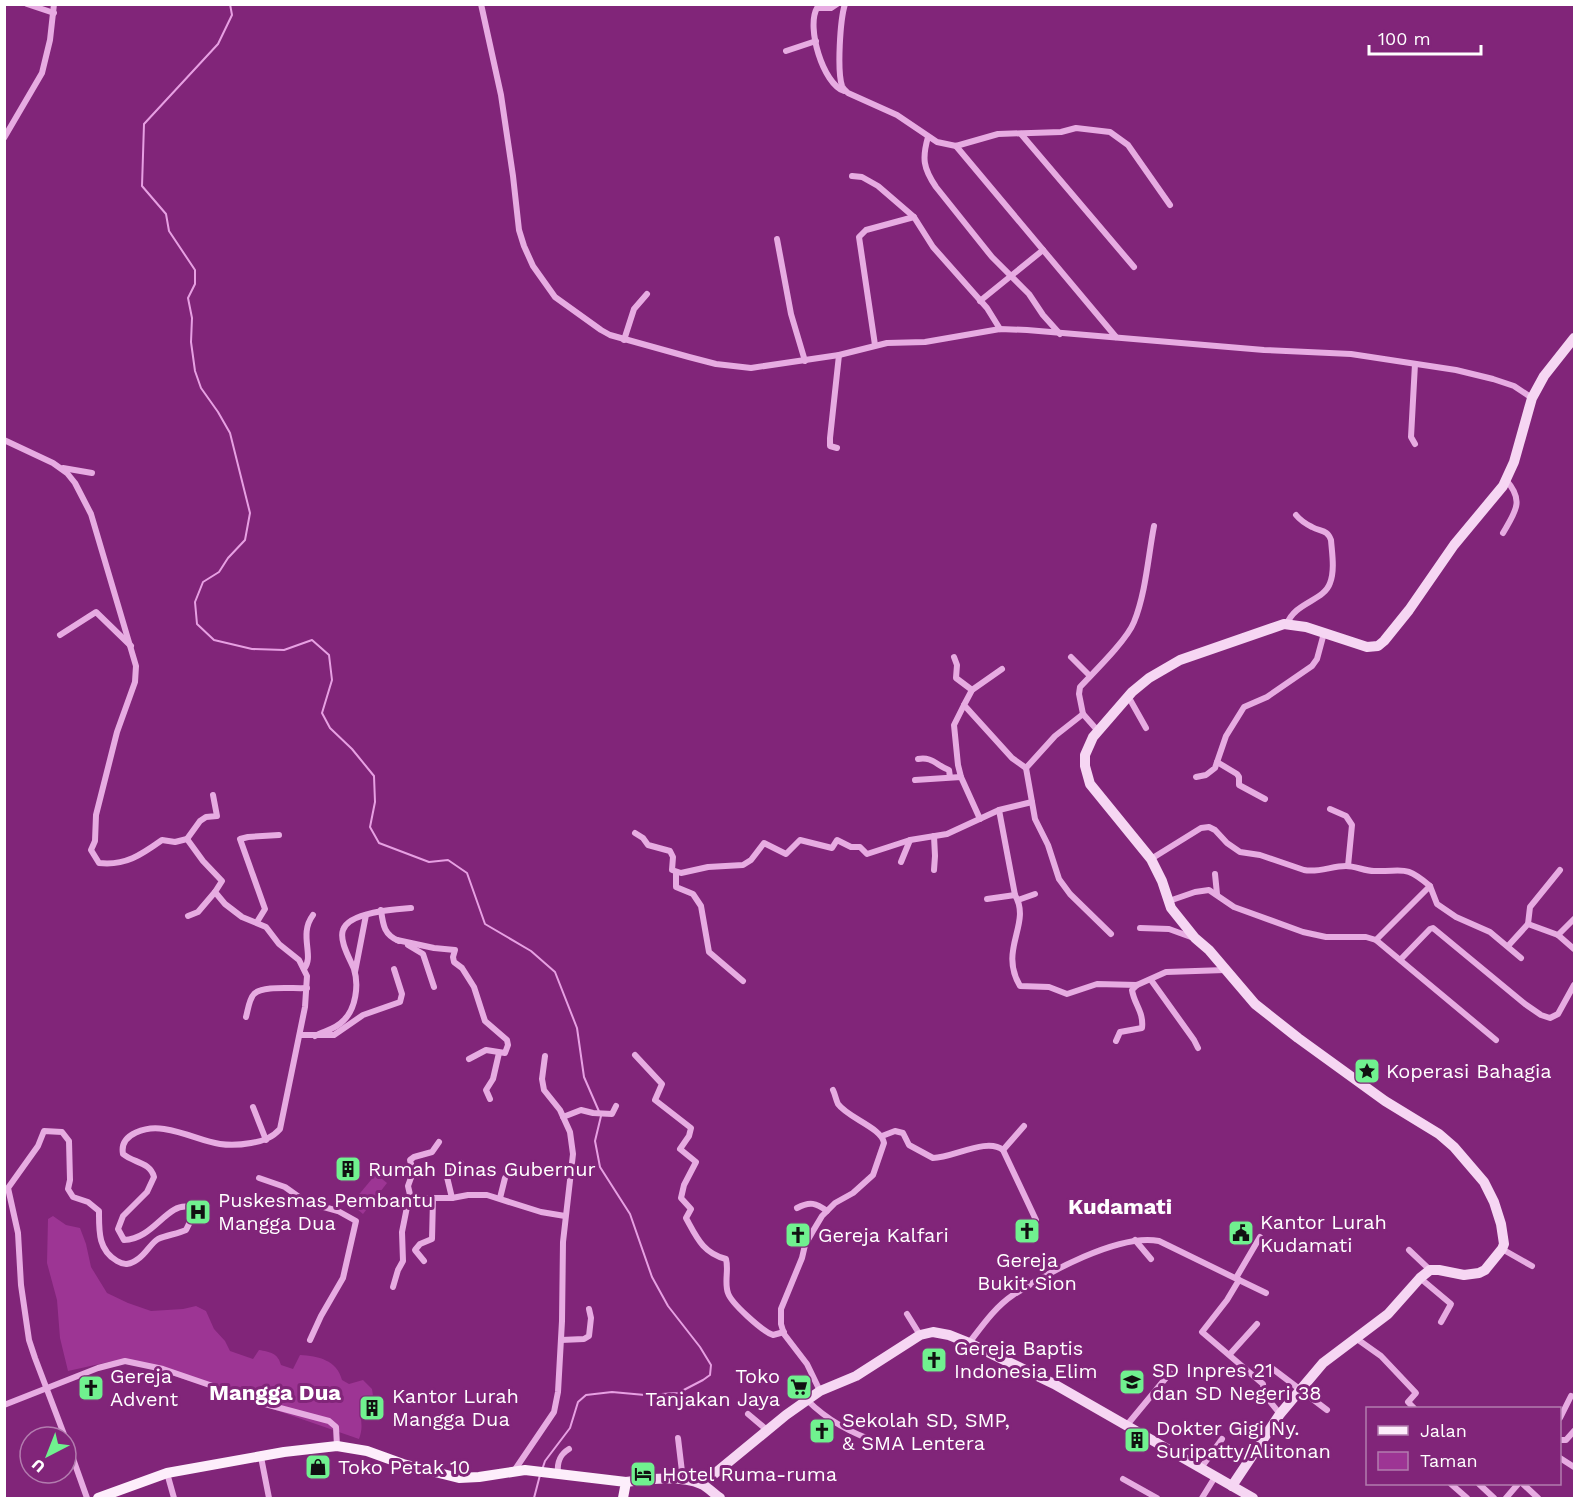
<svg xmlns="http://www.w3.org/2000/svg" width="1579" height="1503" font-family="'Work Sans',sans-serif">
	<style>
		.green { fill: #9d3594 }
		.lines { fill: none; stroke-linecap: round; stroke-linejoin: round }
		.stream { stroke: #e7a0e3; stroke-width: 2 }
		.street { stroke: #e7ace2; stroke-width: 6 }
		.secondary { stroke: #f6d6f3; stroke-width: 10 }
		.primary { stroke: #fdeefb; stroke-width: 10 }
		.labels { text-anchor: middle; stroke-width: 6; stroke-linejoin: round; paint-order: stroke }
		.poi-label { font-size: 20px; fill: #fff; stroke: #812579; text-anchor: start }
		.quarter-label { font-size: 22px; font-weight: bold; fill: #fff; stroke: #812579 }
	</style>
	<rect width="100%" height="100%" fill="#812579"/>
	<g class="green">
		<path d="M376,1174l11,9 -24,31 -12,-10z"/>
		<path d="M53,1216l13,9 14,3 6,16 5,23 16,26 21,10 23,8 32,-2 13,-3 10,5 8,18 11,12 5,10 23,8 6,-9c11,2 19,3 22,15l12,4 7,-14c18,1 37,5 42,25l7,4 14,-4 9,9 1,7 -12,5c-3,16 4,22 -2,38l-138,-48 -81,-26 -27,-4 -45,10 -8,-33 -3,-38 -10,-37 1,-44z"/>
	</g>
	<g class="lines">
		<g class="stream">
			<path d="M230,4l2,11 -14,29 -74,80 -2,62 24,28 3,17 26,39v14l-7,14 4,20 -1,24 4,29 6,17 17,24 12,21 20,80 -5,27 -17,18 -9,14 -16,10 -8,20 2,22 17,16 38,9 32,1 28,-10 17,15 3,25 -10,33 8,15 22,21 22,27 1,26 -5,25 9,16 50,19 19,-2 19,13 18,51 46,27 24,21 22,56 7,49 17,39 -6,25 5,26 30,47 22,63 16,29 32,41 11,18 -1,10 -7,5 -25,13 -33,2 -33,-3 -26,3 -8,7 -8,26 -25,33 -3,9"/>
			<path d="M534,1498l6,-23"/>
		</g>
		<g class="street">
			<path d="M27,4l27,9"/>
			<path d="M481,4l20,91 12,81 6,54 5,16 9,20 22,31 46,33 9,5 79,22 27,7 35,4 88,-13 48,-12 38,-1 75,-13 27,1 237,20 87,4 105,16 37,9 21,7 18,12"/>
			<path d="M837,4l-6,4h-14c-11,19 6,76 27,83"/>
			<path d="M845,4c-5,16 -8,67 -3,82 2,4 3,4 6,7l49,22 40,27 19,4 42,-12 63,-2 15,-4 34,4 18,13 42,60"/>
			<path d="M786,51l30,-10"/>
			<path d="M1021,134l113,133"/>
			<path d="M928,137c-6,21 -5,31 8,50l56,70 37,37 14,21 17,19"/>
			<path d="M4,138l38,-65 8,-33 4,-36"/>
			<path d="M956,146l160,191"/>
			<path d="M852,176l10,1 16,9 36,31 19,30 54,61 13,21"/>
			<path d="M777,239l14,75 14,47"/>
			<path d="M980,301l63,-51"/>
			<path d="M624,340l10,-31 13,-15"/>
			<path d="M875,345l-16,-108 7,-7 48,-13"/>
			<path d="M1415,364l-4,73 4,7"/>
			<path d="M4,440l49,23 14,10 8,10 16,31 45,152 -1,16 -18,50 -21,83 -1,26 -4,9 8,13c26,3 42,-8 63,-23l13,2 12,-3 16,22 19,20 -7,11 10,12 17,13 24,10 13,17 20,16 8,16 -2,31 -25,122c-8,9 -17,12 -29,14 -39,7 -51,-8 -87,-14 -16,-3 -45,4 -41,25 11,9 27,8 31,23l-7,15 -24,24 -5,13 6,11c30,-1 43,-38 65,-33 5,9 1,15 -3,23 -9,4 -19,5 -28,9 -7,4 -12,15 -20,20 -7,5 -13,7 -21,2 -19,-11 -18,-30 -18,-50l-11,-9 -15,-5 -5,-8 2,-9 -1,-39 -7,-9 -18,-1 -6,15 -30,42 10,45 3,52 8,55 6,18 30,79"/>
			<path d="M837,448l-7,-2v-8l9,-83"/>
			<path d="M63,468l29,5"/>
			<path d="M1503,533c12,-21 22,-32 3,-53"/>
			<path d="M1287,624c8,-22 37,-23 43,-41 5,-13 2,-30 1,-43 -4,-11 -10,-8 -19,-13 -6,-3 -12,-7 -16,-12"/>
			<path d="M60,635l36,-23 35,34"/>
			<path d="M954,657l3,8 -1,13 16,12"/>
			<path d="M1071,657l19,19"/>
			<path d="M1002,669l-30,21 -8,15 48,53 14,10"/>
			<path d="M1128,696l18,32"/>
			<path d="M1083,714l-4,-20 1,-7c14,-15 47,-47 54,-65 12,-30 14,-65 20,-96"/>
			<path d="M1098,731l-15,-17 -28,22 -29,32 9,51 13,26 11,34 11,15 41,40"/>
			<path d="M918,759c14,-3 19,7 31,11l1,7"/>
			<path d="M1217,762l20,12 2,3v8l26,14"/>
			<path d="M961,777l-3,-12 -4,-40 10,-20"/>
			<path d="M1196,777l10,-2 9,-7 11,-32 18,-29 23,-10 45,-31 5,-7 7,-26"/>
			<path d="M915,780l46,-3 19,42"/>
			<path d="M1330,809l16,7 6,9 -4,41"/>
			<path d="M999,810l16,85c17,29 -17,54 5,91l29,1 18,7 30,-10 40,1 29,-13 59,-2"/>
			<path d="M635,833l8,5 5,7 22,6 3,6 -1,13 9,3 27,-6 35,-2 8,-5 13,-17 22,11 14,-14 32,8 5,-8 14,7h9l7,7 43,-14 37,-6 52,-24 33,-8"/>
			<path d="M934,836l1,20 -1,14"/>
			<path d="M187,839l13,-18 6,-4 11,-1 -4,-21"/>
			<path d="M1151,859l50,-31 8,-1 6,3 12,13 13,9 20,3 44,15c14,3 28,-4 42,-4 9,0 19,5 28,5 30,1 30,-7 56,15"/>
			<path d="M901,862l9,-22"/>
			<path d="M676,872v15l17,7 8,12 8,46 34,29"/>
			<path d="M1215,874l2,20"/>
			<path d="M987,899l28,-4"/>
			<path d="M1018,900l17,-6"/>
			<path d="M1169,901l26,-9 14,-2 25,17 69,25 23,5h40l10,3 120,100"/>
			<path d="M381,910c2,15 3,25 18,31"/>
			<path d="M188,916l10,-4 17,-20"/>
			<path d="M257,922l8,-13 -25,-70 8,-2 31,-2"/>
			<path d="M1528,924l2,-17 30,-37"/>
			<path d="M1140,928l29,1 22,8"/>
			<path d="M1558,935l16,14"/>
			<path d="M397,940l37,8 21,2 -2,7 1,5 8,6 12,19 11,34 22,19 1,5 -3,8 -19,-3 -17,9"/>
			<path d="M1376,940l54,-54 7,18 19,13 34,15 31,26"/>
			<path d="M408,945l15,9 11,33"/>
			<path d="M1508,946l20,-22 30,11 16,-16"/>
			<path d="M1401,959l29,-30 3,-1 92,76 16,11 9,3 8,-4 16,-29"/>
			<path d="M304,969c11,-13 -6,-34 9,-54"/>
			<path d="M355,972l11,-57"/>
			<path d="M1151,980l43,60 4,8"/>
			<path d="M246,1017c2,-7 3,-18 8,-23 8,-9 40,-5 53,-6"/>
			<path d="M300,1035h34l29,-20 37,-13 2,-8 -8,-25"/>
			<path d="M315,1036c9,-5 21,-7 28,-15 13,-12 16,-36 11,-52 -4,-10 -15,-28 -11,-39 6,-18 53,-21 68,-22"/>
			<path d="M1116,1041l4,-9 22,-4c2,-16 -8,-24 -10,-38l5,-5"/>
			<path d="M635,1055l27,29 -7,16 36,28 -2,8 -9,13 16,13 -12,23 -3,13 10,11 -5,9c11,20 17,35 40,41 3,11 -2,23 2,34 3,10 34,38 45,42l11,-3"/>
			<path d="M490,1099l-4,-9 7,-11 6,-26"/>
			<path d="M253,1107l13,33"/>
			<path d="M563,1117l18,-7 12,3 19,1 4,-8"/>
			<path d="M882,1136l13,-5 8,2 6,12 24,13c20,0 54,-21 70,-8l33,70"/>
			<path d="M1003,1150l21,-24"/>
			<path d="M461,1163l-9,6 -5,8 5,21 16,-3h19l54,17 24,4"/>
			<path d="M259,1178l26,9 21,15 32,9 18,10 -13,57 -22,38 -11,24"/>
			<path d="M500,1198l5,-20"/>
			<path d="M411,1199l-3,-13 5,-14 -3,-12 4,-3 18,-5 7,-10"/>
			<path d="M797,1208c13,-7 19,-5 30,3"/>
			<path d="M1135,1240l16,19"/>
			<path d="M1502,1249l30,17"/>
			<path d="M1409,1250l21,20"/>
			<path d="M424,1261l-9,-11 5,-6 12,-5 1,-40"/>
			<path d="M1236,1278l24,-41"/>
			<path d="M1420,1278l31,26 -10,18"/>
			<path d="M1239,1280l27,13"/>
			<path d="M393,1287l5,-17 5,-9 -1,-29 6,-30 9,-4h35"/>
			<path d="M907,1314l13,21"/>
			<path d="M1357,1339l24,17 35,37 -8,9 6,6"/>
			<path d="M561,1340l23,-1 5,-3 2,-18 -2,-9"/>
			<path d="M969,1343c13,-17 26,-36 44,-48 34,-22 106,-62 146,-54l80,39 -12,20 -25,32 61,52 1,10 16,20"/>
			<path d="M1230,1354l27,-30"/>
			<path d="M1273,1369l54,41"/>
			<path d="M820,1391l-13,-27 -23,-30 -3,-10v-15l21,-51 3,-13 8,-14 9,-15 13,-13 18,-10 20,-18 11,-32c-2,-15 -36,-25 -46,-39 -2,-4 -3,-10 -5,-14"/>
			<path d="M807,1400c21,21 45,34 74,43"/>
			<path d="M4,1405l94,-37 27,-7 38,8 102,35 64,17 7,6 1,19"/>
			<path d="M748,1414l19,16"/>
			<path d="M1560,1418l11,-22"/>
			<path d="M1127,1425l43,-52"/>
			<path d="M678,1438l5,42"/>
			<path d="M66,1439l21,59"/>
			<path d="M1560,1440h6l8,-9"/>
			<path d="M261,1457l8,41"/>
			<path d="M1560,1458l14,9"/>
			<path d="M1201,1468l21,-29"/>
			<path d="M514,1471l40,-59 4,-20 4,-71 1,-79 10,-88 -3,-22 -10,-22 -16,-20 -2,-11 3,-23"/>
			<path d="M167,1473l7,25"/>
			<path d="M558,1473c-1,-10 1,-18 11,-24"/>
			<path d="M1123,1479l34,19"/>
			<path d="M1451,1484l16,14"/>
			<path d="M1479,1484l15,14"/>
			<path d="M1523,1484l15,14"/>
			<path d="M1202,1498l13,-21"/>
			<path d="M1506,1498l12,-14"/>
		</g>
		<g class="secondary">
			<path d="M626,1482c21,-3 56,-7 75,2 7,3 13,10 19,14"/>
			<path d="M702,1484l84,-69 34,-24 36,-15 64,-41 13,-3 16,3 20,8 85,41 199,114"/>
			<path d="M1232,1486l48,-72 43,-51 65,-49 32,-36 10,-8h9l25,5 15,-2 6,-3 17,-21 2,-5 -3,-20 -7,-22 -10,-20 -30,-35 -15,-13 -54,-33 -87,-63 -43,-34 -46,-54 -14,-12 -24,-30 -9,-27 -11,-22 -61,-75 -5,-18v-11l8,-18 39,-45 17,-14 31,-18 104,-36 22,3 61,20 11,-1 6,-5 25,-31 45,-65 49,-59 11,-24 18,-64 12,-22 30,-38"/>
		</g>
		<path class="primary" d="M98,1498l69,-25 117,-21 53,-6 30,5 36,13 56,14 20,-1 46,-7 101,12 -3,16"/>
	</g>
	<defs>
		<g id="sight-square" transform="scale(1.35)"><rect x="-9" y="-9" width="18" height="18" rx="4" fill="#70f18f" stroke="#812579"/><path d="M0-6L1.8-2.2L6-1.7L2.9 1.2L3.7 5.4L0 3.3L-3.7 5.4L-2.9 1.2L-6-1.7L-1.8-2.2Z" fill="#111"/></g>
		<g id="building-square" transform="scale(1.35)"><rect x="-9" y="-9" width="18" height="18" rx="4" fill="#70f18f" stroke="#812579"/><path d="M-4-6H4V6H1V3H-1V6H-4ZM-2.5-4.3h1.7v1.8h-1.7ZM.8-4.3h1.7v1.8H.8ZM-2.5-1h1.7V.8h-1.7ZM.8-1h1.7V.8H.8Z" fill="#111"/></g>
		<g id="hospital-square" transform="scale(1.35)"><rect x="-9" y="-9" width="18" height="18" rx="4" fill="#70f18f" stroke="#812579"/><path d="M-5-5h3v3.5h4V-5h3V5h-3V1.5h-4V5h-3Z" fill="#111"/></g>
		<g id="church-square" transform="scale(1.35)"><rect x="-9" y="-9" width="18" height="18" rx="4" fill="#70f18f" stroke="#812579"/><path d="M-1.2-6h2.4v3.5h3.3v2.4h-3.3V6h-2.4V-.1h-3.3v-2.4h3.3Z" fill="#111"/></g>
		<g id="civic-square" transform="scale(1.35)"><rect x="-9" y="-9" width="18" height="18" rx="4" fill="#70f18f" stroke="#812579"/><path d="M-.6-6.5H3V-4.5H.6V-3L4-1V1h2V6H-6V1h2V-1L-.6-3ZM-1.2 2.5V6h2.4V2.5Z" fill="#111"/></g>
		<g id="school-square" transform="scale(1.35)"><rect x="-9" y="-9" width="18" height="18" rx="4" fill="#70f18f" stroke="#812579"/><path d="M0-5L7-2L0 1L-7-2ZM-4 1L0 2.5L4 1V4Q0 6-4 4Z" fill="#111"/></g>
		<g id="supermarket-square" transform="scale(1.35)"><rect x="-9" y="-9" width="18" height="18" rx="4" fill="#70f18f" stroke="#812579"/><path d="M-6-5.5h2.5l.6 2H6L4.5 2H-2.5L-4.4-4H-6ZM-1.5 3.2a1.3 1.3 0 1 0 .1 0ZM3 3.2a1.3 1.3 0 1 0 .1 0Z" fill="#111"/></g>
		<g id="shop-square" transform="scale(1.35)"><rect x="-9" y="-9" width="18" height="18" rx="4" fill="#70f18f" stroke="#812579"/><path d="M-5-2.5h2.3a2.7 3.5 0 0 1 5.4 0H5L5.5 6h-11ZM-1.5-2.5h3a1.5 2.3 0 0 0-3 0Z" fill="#111"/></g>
		<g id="hotel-square" transform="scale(1.35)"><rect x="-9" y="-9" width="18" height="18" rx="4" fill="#70f18f" stroke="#812579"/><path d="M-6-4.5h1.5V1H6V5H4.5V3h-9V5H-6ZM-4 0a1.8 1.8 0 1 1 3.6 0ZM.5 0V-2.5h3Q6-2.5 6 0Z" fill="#111"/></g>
	</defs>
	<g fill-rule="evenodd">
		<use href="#sight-square" x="1367" y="1071"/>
		<use href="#building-square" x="348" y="1169"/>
		<use href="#hospital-square" x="198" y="1212"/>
		<use href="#church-square" x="1027" y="1231"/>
		<use href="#civic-square" x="1241" y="1233"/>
		<use href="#church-square" x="798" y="1235"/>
		<use href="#church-square" x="934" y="1360"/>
		<use href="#school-square" x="1132" y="1382"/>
		<use href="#supermarket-square" x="799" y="1387"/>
		<use href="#church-square" x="91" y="1388"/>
		<use href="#building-square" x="372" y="1408"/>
		<use href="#church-square" x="822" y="1431"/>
		<use href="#building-square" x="1137" y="1440"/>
		<use href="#shop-square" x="318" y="1467"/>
		<use href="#hotel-square" x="643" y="1474"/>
	</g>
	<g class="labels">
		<g class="poi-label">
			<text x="1386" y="1078">Koperasi Bahagia</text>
			<text x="368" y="1176">Rumah Dinas Gubernur</text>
			<text x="218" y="1207">Puskesmas Pembantu<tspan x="218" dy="23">Mangga Dua</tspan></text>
			<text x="1260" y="1229">Kantor Lurah<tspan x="1260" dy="23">Kudamati</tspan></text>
			<text x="818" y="1242">Gereja Kalfari</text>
			<text x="1027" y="1267" text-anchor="middle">Gereja<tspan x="1027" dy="23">Bukit Sion</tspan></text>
			<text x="954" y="1355">Gereja Baptis<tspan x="954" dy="23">Indonesia Elim</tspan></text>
			<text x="1152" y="1377">SD Inpres 21<tspan x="1152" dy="23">dan SD Negeri 38</tspan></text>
			<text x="110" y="1383">Gereja<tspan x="110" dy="23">Advent</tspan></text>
			<text x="780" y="1383" text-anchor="end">Toko<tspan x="780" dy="23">Tanjakan Jaya</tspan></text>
			<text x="392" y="1403">Kantor Lurah<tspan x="392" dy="23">Mangga Dua</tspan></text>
			<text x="842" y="1427">Sekolah SD, SMP,<tspan x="842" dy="23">&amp; SMA Lentera</tspan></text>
			<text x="1156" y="1435">Dokter Gigi Ny.<tspan x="1156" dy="23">Suripatty/Alitonan</tspan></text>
			<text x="338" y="1474">Toko Petak 10</text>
			<text x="662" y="1481">Hotel Ruma-ruma</text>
		</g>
		<g class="quarter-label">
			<text x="1120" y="1214">Kudamati</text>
			<text x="275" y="1400">Mangga Dua</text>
		</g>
	</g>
	<rect width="1579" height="1503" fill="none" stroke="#ffffff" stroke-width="12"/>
	<rect x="1366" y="1407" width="195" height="78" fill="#812579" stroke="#b37caf" stroke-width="1.5"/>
	<rect x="1378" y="1426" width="30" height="9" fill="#fdeefb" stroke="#b37caf" stroke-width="1.5"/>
	<text x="1420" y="1437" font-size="18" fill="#ffffff">Jalan</text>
	<rect x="1378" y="1452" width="30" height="18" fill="#9d3594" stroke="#b37caf" stroke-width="1.5"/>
	<text x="1420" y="1467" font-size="18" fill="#ffffff">Taman</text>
	<g transform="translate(48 1455) rotate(222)"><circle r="28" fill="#812579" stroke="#b37caf" stroke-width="1.5"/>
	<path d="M0-4.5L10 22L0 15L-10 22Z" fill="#70f18f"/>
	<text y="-9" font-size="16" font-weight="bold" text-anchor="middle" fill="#ffffff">U</text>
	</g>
	<path d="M1369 45v9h112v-9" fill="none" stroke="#ffffff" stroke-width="3"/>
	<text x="1378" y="45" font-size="18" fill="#ffffff" stroke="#812579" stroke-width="4.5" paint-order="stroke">100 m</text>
</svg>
